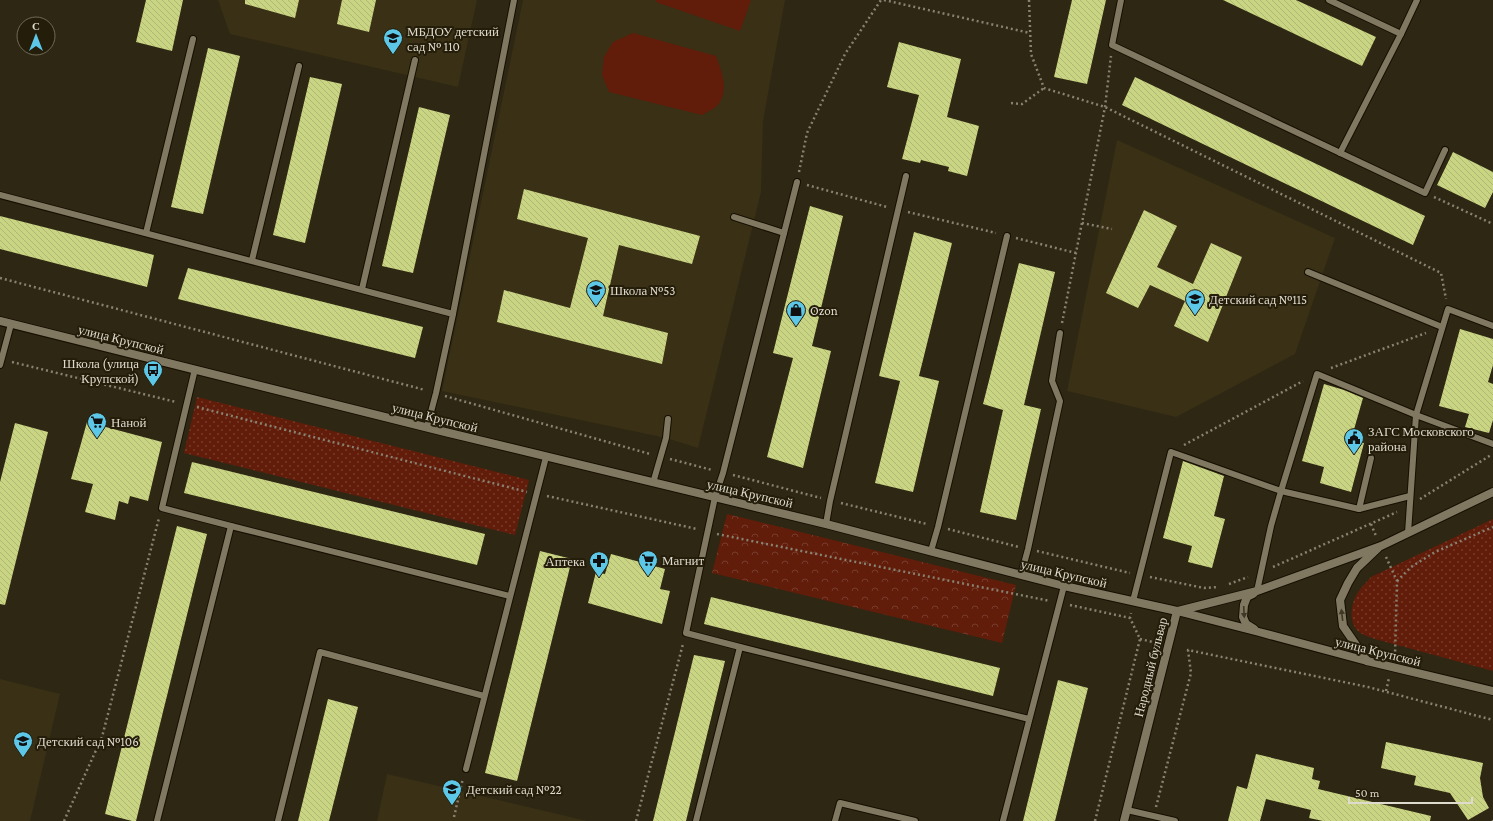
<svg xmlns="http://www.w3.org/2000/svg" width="1493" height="821" font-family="'Crimson Pro',serif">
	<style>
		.built { fill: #3a3015 }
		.grass { fill: url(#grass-dots) }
		.forest { fill: url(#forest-crowns) }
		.garden { fill: #611c0a }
		.building { fill: url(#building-back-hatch) }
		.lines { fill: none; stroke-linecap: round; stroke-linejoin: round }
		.service-casing { stroke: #160f01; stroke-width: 8 }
		.minor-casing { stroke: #160f01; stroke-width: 10 }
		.tertiary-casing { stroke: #160f01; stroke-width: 10 }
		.path { stroke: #888272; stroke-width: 2.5; stroke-dasharray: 2 3; stroke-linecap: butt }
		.service { stroke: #817862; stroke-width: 6 }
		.minor { stroke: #817862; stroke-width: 8 }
		.tertiary { stroke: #817862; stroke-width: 8 }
		.oneway { fill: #403824 }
		.labels { text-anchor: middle; stroke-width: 4; stroke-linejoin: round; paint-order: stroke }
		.poi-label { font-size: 13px; fill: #dfdace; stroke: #241d09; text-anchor: start }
		.street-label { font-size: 13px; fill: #dfdace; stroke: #241d09 }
	</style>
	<defs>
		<pattern id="grass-dots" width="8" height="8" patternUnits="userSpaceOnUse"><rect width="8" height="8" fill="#611c0a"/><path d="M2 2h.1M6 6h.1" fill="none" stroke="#773c2c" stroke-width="1.8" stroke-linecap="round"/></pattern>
		<pattern id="forest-crowns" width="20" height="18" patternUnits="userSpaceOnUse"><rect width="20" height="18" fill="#611c0a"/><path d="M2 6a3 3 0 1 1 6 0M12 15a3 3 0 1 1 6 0" fill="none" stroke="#773c2c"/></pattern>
		<pattern id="building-back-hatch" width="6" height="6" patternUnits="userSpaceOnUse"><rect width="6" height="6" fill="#cad583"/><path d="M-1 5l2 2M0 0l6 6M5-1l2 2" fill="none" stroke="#afb775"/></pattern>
	</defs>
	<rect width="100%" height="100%" fill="#2e2713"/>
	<g class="built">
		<path d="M218,0h259l-19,87 -228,-53z"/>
		<path d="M523,0h262l-22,121 -2,71 -63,256 -32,-10 -224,-47z"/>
		<path d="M1117,140l218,98 -40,116 -119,63 -109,-26z"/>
		<path d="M0,679l60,15 -30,127h-30z"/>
		<path d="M387,774l73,17 127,30h-210z"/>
	</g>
	<g class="grass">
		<path d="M197,397l332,83 -14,55 -331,-82z"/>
		<path d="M1493,519v152l-118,-32c-5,-2 -13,-4 -17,-8 -10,-10 -7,-28 0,-39 3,-5 9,-10 13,-15z"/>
	</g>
	<path class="forest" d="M727,514l289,71 -14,58 -290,-70z"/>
	<g class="garden">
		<path d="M656,0h95l-11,31 -84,-29z"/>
		<path d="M633,33l83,23c6,16 14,37 0,51 -4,3 -10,5 -14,8l-93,-23 -7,-17 2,-18 9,-15z"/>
	</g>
	<g class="building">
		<path d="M146,0h37l-11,51 -36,-9z"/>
		<path d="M245,0h54l-4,18 -50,-14z"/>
		<path d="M342,0h34l-7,32 -32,-8z"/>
		<path d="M1072,0h34l-19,84 -33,-7z"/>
		<path d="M1223,0h73l80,37 -14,29z"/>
		<path d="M899,42l62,17 -14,58 32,9 -12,50 -19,-5 1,-4 -28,-7 -1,3 -18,-4 17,-64 -32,-8z"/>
		<path d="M208,48l32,8 -37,158 -32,-7z"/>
		<path d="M310,77l32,7 -37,159 -32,-8z"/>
		<path d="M1135,77l290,139 -12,29 -291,-140z"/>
		<path d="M419,107l31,8 -37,158 -31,-7z"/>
		<path d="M1453,152l40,20v20l-8,16 -48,-23z"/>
		<path d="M524,189l176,47 -8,28 -73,-19 -16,71 65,17 -6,31 -165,-42 7,-32 66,18 18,-70 -71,-19z"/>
		<path d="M810,206l33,10 -31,130 19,5 -28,117 -36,-11 26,-99 -20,-5z"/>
		<path d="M1144,210l33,16 -20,41 36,17 18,-41 31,14 -34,85 -34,-16 11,-25 -35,-16 -12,23 -32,-15z"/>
		<path d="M0,216l154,39 -7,32 -147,-38z"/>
		<path d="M914,232l38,11 -33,133 20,5 -26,111 -38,-9 25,-102 -21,-5z"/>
		<path d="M1019,263l36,9 -31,133 17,4 -25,111 -36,-8 23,-102 -20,-6z"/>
		<path d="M188,268l235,59 -8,31 -237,-59z"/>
		<path d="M1460,329l33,10v26l-5,17 5,2v36l-4,13 -24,-6 4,-13 -30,-8z"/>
		<path d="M1324,384l20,6 19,8 -12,42 13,3 -13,49 -31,-9 4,-16 -22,-6z"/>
		<path d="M87,422l75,20 -14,59 -18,-5 -2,8 -9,-3 -4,19 -30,-8 8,-28 -22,-5z"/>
		<path d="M15,423l33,9 -43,173 -5,-1v-122z"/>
		<path d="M1183,461l41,15 -10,40 11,3 -13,49 -24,-6 4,-16 -29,-8z"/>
		<path d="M192,462l293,72 -8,31 -293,-72z"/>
		<path d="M177,526l30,8 -71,287h-4l-27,-7z"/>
		<path d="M540,551l32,8 -55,222 -32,-8z"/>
		<path d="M611,554l54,15 -5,20 10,2 -8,33 -74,-21 8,-31 9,2z"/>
		<path d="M711,597l289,71 -7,28 -289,-72z"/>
		<path d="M694,655l31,6 -39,160h-33z"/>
		<path d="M1058,680l30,8 -33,133h-32z"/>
		<path d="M328,699l30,8 -29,114h-31z"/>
		<path d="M1386,742l97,21 -3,15 3,19 6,11 -21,12 -18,-27 -36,-8 2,-9 -35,-8z"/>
		<path d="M1256,754l58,14 -2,11 8,2 -2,8 113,27 -1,5h-107l-14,-3 2,-8 -45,-11 -6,22h-32l9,-35 10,3z"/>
	</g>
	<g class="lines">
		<g class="service-casing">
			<g id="service">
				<path d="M1121,0l-9,45 313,148 20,-43"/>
				<path d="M1329,0l72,34"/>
				<path d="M1340,153l61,-119 16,-34"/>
				<path d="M0,195l453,119 -17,79 -9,34"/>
				<path d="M734,217l50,16"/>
				<path d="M146,233l47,-194"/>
				<path d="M252,260l47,-194"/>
				<path d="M1308,272l134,55"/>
				<path d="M362,289l53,-229"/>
				<path d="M453,314l61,-314"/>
				<path d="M0,365l11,-41"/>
				<path d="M195,369l-33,139 69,18"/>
				<path d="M653,483l13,-45 2,-19"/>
				<path d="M1410,496l-51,13 -78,-18 36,-117 99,41 32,-106 45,17"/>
				<path d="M1359,509l12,-51"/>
				<path d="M826,524l4,-23 76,-325"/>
				<path d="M1408,533l8,-118 77,29"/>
				<path d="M931,551l7,-24 69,-291"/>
				<path d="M1021,575l7,-26 32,-148 -8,-20 8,-48"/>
				<path d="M1133,601l38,-149 110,39 -10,35 -14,65"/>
				<path d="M740,647l289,72"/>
				<path d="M466,769l80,-312"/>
				<path d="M1127,810l48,11"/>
				<path d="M157,821l74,-295 279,70"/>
				<path d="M278,821l42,-169 164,44"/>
				<path d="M696,821l44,-174 -54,-14 29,-136 8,-24 74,-291"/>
				<path d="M835,821l5,-18 75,18"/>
				<path d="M1003,821l61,-235"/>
			</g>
		</g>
		<g class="minor-casing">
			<path id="minor" d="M1124,821l53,-210"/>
		</g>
		<g class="tertiary-casing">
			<g id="tertiary">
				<path d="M0,321l445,111 381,92 238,62 113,25 82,21 108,29 126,30"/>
				<path d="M1253,594l-6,3 -3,8 -1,12 3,7 8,5"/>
				<path d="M1178,611l79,-20 124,-45 112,-54"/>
				<path d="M1367,661l-24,-35 -3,-26 8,-17 9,-15 21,-20"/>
			</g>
		</g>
		<g class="path">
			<path d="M884,0l146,33"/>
			<path d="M1029,0l2,54 13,34 61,19 336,166 5,26"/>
			<path d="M1011,103l11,1 22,-16"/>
			<path d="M799,172l8,-39 38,-79 36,-54"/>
			<path d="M807,185l80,22"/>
			<path d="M1434,197l59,27"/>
			<path d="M908,212l88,21"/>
			<path d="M1082,223l30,6"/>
			<path d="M1016,238l60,15"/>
			<path d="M0,278l425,112"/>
			<path d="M1062,323l43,-216 6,-51"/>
			<path d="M12,362l164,40"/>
			<path d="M1331,368l95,-35"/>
			<path d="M445,396l205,58"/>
			<path d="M197,407l330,85"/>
			<path d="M1184,445l119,-64"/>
			<path d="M670,459l42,11"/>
			<path d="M733,475l88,23"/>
			<path d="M547,496l150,33"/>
			<path d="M1420,499l71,-44"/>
			<path d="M841,503l86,21"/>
			<path d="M1371,524l5,12"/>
			<path d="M948,529l71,18"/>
			<path d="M717,534l333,67"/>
			<path d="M1037,551l93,22"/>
			<path d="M1386,557l11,24 -2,75"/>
			<path d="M1273,567l124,-55"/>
			<path d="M1150,577l54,11 14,-1"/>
			<path d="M1397,581l14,-14 24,-15 58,-25"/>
			<path d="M1229,584l19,-7"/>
			<path d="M1070,605l60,13"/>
			<path d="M1140,639l17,4"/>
			<path d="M1386,691l3,-13"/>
			<path d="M1156,807l35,-134 -3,-23 180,37 125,33"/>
			<path d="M454,817l9,-39"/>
			<path d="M64,821l38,-84 57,-219"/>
			<path d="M636,821l47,-177"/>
			<path d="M1095,821l45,-182 -10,-21 1,-5"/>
			<path d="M1493,821v-1"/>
		</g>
		<use href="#service" class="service"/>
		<use href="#minor" class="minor"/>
		<use href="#tertiary" class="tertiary"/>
	</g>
	<defs><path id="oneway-solid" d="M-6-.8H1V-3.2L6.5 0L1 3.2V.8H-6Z"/></defs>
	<g class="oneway">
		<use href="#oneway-solid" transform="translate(1244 612) rotate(87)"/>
		<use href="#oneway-solid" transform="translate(1342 615) rotate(-97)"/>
	</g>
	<defs>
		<g id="school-pin" transform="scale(1)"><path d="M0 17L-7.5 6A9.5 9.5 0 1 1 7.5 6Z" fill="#5dc7e8" stroke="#241d09"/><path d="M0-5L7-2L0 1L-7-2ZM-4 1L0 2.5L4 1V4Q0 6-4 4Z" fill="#111"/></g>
		<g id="shop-pin" transform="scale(1)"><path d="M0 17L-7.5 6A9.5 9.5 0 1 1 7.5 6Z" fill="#5dc7e8" stroke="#241d09"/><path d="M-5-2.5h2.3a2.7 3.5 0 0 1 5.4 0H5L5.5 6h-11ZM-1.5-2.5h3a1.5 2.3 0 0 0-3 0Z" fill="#111"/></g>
		<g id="bus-pin" transform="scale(1)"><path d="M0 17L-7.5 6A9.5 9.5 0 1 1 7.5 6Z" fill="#5dc7e8" stroke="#241d09"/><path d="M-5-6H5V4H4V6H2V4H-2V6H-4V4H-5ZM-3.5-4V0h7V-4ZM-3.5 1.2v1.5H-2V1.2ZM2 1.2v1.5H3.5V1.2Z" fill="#111"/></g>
		<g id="supermarket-pin" transform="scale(1)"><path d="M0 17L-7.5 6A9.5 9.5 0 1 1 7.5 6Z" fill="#5dc7e8" stroke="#241d09"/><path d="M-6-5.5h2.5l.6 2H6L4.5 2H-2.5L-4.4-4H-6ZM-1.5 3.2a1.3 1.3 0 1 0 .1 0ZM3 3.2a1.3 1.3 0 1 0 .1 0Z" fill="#111"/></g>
		<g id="civic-pin" transform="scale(1)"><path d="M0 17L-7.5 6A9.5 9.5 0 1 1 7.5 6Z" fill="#5dc7e8" stroke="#241d09"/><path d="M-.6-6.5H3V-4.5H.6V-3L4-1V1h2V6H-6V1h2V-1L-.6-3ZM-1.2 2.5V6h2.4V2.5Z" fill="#111"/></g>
		<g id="pharmacy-pin" transform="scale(1)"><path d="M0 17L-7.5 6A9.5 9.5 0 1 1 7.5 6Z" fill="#5dc7e8" stroke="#241d09"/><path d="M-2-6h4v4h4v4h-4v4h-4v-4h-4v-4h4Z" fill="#111"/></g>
	</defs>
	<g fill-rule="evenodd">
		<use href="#school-pin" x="393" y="38"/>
		<use href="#school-pin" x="596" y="290"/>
		<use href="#school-pin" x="1195" y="299"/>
		<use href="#shop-pin" x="796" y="310"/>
		<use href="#bus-pin" x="153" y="370"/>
		<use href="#supermarket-pin" x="97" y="422"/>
		<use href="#civic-pin" x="1354" y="438"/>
		<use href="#supermarket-pin" x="648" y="560"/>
		<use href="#pharmacy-pin" x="599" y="561"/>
		<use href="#school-pin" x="23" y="741"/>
		<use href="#school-pin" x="452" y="789"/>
	</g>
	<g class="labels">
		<g class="poi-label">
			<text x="407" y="36">МБДОУ детский<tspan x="407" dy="15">сад № 110</tspan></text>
			<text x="610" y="295">Школа №53</text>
			<text x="1209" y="304">Детский сад №115</text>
			<text x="810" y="315">Ozon</text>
			<text x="139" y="368" text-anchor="end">Школа (улица<tspan x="139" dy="15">Крупской)</tspan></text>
			<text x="111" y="427">Наной</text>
			<text x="1368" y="436">ЗАГС Московского<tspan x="1368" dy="15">района</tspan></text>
			<text x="662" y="565">Магнит</text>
			<text x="585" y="566" text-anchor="end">Аптека</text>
			<text x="37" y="746">Детский сад №106</text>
			<text x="466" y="794">Детский сад №22</text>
		</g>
		<g class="street-label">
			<text transform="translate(121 339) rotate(14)" y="5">улица Крупской</text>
			<text transform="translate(435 417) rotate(14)" y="5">улица Крупской</text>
			<text transform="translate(750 493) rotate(13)" y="5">улица Крупской</text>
			<text transform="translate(1064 573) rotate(13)" y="5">улица Крупской</text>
			<text transform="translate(1378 651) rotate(14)" y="5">улица Крупской</text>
			<text transform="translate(1150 667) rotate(-76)" y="5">Народный бульвар</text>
		</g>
	</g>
	<g transform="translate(36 36)"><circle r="19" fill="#241d09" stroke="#6f6958"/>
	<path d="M0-3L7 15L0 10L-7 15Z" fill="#5dc7e8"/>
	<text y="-6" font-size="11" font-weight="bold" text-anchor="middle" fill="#dfdace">С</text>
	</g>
	<path d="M1349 797v6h123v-6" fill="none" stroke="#dfdace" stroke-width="2"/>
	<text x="1355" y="797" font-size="12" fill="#dfdace" stroke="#241d09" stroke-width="3" paint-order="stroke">50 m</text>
</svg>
